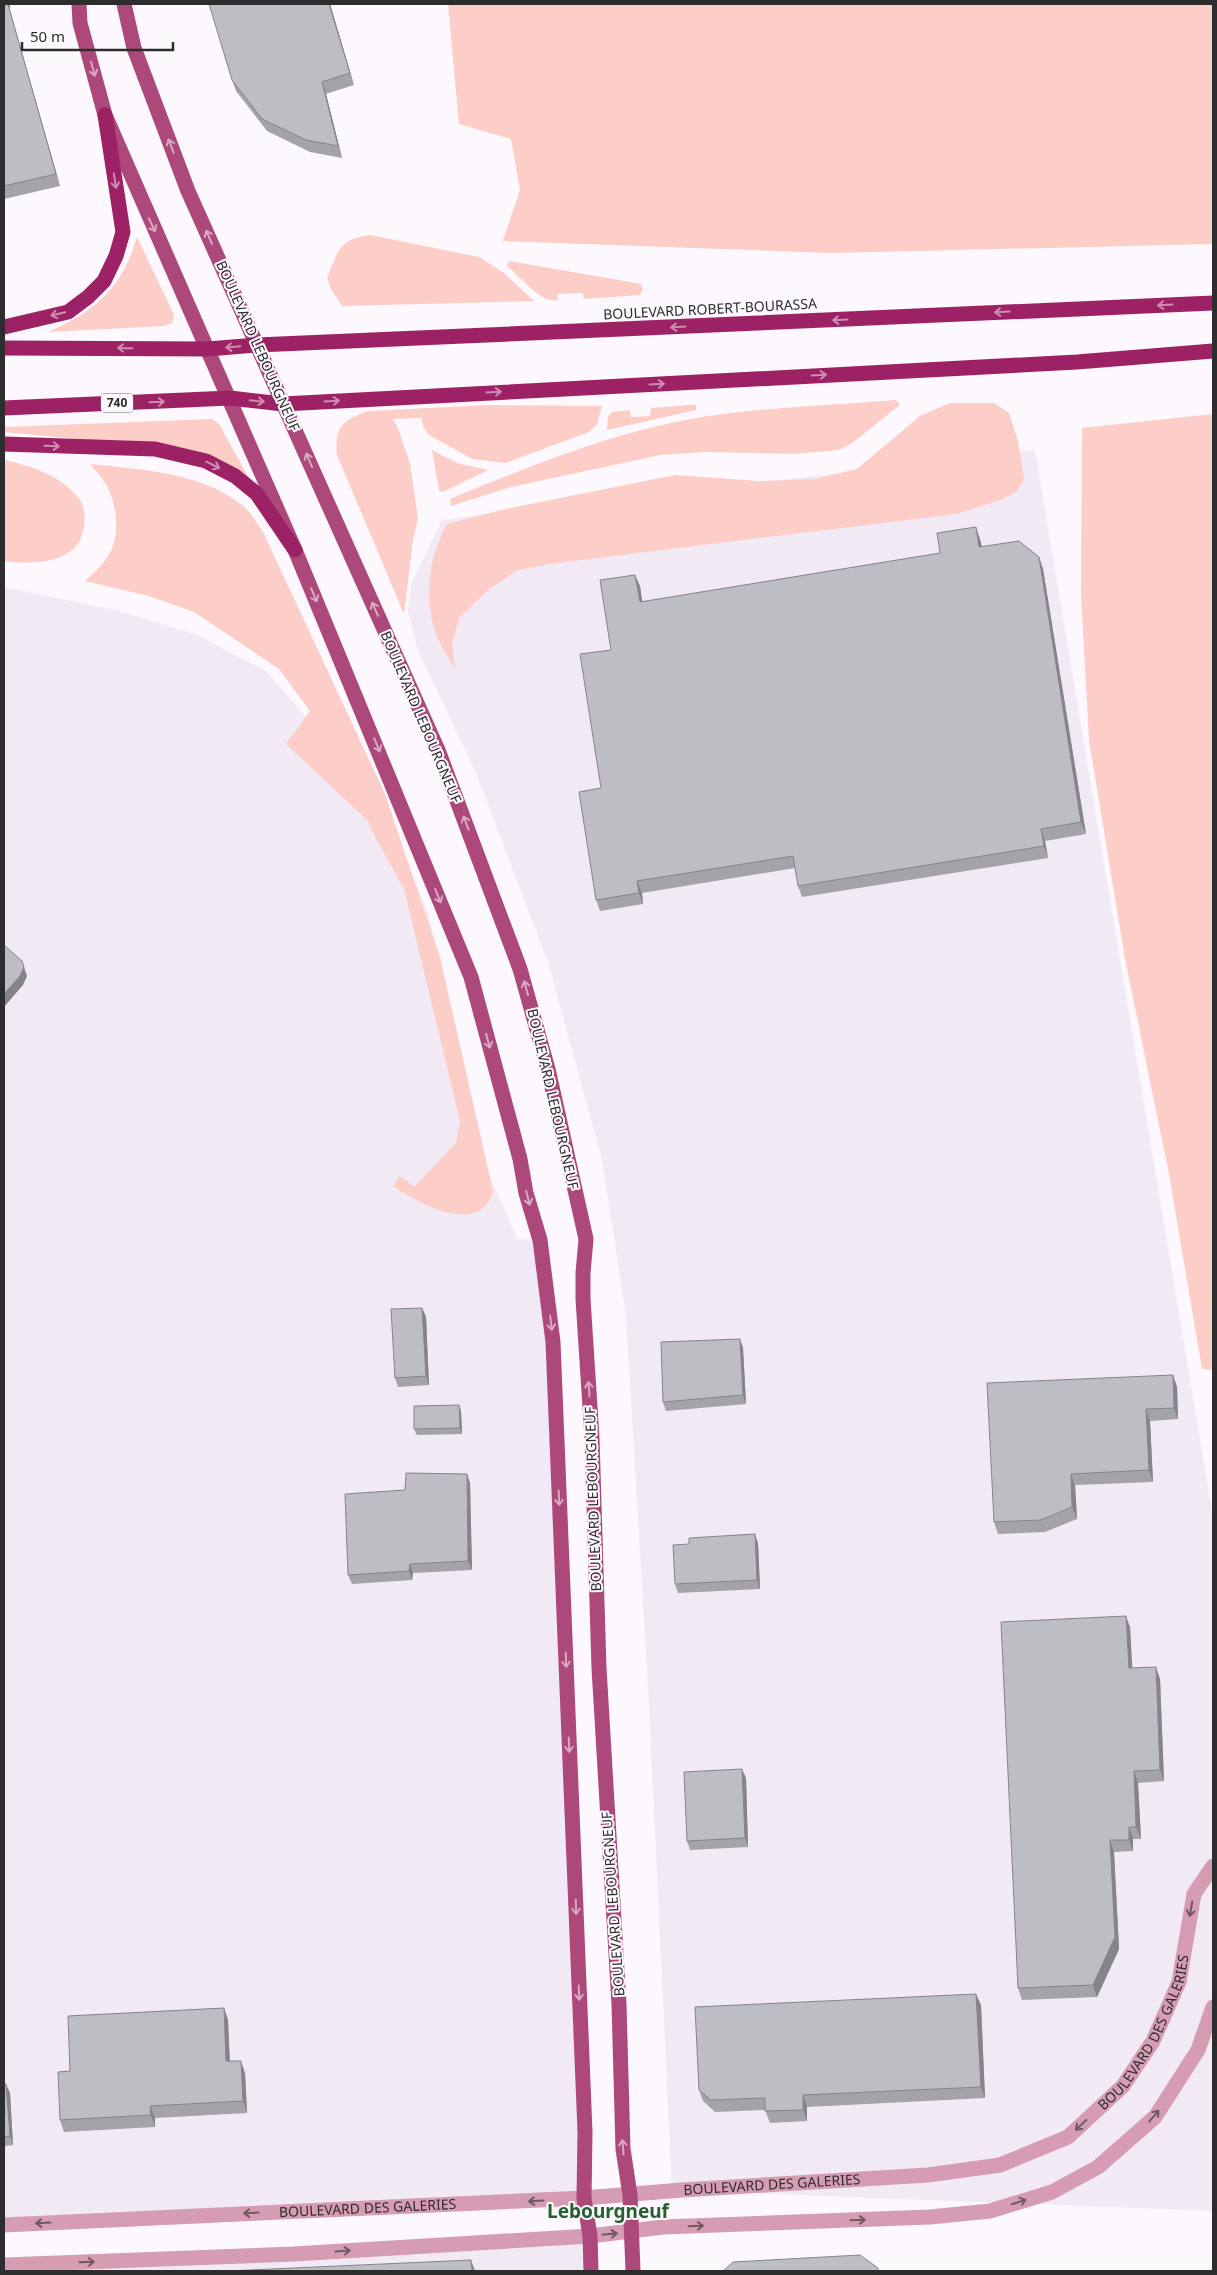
<svg xmlns="http://www.w3.org/2000/svg" width="1217" height="2275" font-family="'Noto Sans',sans-serif">
	<style>
		.built { fill: #f1e9f4 }
		.green { fill: #fdcdc7 }
		.lines { fill: none; stroke-linecap: round; stroke-linejoin: round }
		.minor { stroke: #d69cb4; stroke-width: 15 }
		.major { stroke: #ad487a; stroke-width: 15 }
		.highway { stroke: #9c2265; stroke-width: 15 }
		.wall { fill: #a3a3a8 }
		.shaded-wall { fill: #848588 }
		.building { fill: #bdbec3; stroke: #848588 }
		.oneway { stroke: #d8a9c2 }
		.oneway2 { stroke: #cc8db1 }
		.oneway3 { stroke: #715964 }
		.labels { text-anchor: middle; stroke-width: 4; stroke-linejoin: round; paint-order: stroke }
		.shield { fill: #fcf8fd; stroke: #6c6a6c; stroke-width: 1 }
		.shield-label { font-size: 12px; font-weight: bold; fill: #2e2d2e }
		.street-label { font-size: 14px; fill: #2e2d2e; stroke: #fcf8fd }
		.district-label { font-size: 19px; font-weight: bold; fill: #26602f; stroke: #fcf8fd }
	</style>
	<rect width="100%" height="100%" fill="#fcf8fd"/>
	<g class="built">
		<path d="M1035,450l178,1067v694l-541,-21 -24,-504 -22,-370 -24,-156 -54,-198 -72,-189 -59,-125 -9,-37 3,-26 31,-65z"/>
		<path d="M4,587l115,24 76,23 71,37 34,39 96,130 33,75 45,219 17,45 26,60 23,1 13,102 31,856 -580,27z"/>
		<path d="M590,2236l1,35h-587z"/>
	</g>
	<g class="green">
		<path d="M448,4h765v240l-383,9 -327,-12 17,-51 -9,-51 -52,-15z"/>
		<path d="M370,235l109,22 25,16 30,28 -192,5 -11,-17 -4,-12c13,-27 10,-37 43,-42z"/>
		<path d="M137,237l37,78 -2,8 -8,3 -116,6c48,-21 74,-44 89,-95z"/>
		<path d="M509,261l127,22 5,1 2,5 -3,6 -56,4 -1,-6 -25,1 -1,7 -11,-2 -12,-8 -26,-24 -1,-2z"/>
		<path d="M896,400l4,5 -48,38 -13,7 -46,4 -86,-2 -47,3 -149,32 -60,19 -1,-7c68,-28 136,-56 208,-73 78,-19 159,-19 238,-26z"/>
		<path d="M950,403h44l15,10 9,28 6,38 -7,12 -16,9 -45,14 -407,50 -32,6 -30,21 -28,27 -7,26 3,25c-6,-10 -12,-20 -17,-30 -15,-37 -10,-82 9,-115l58,-15 170,-34 84,6 56,-2 42,-10 63,-53z"/>
		<path d="M490,405l112,1 -5,18 -8,8 -84,31 -33,-4 -43,-24 -6,-9 -2,-8 -29,1 5,7 13,37 8,56 -5,21 -9,74 -67,-159c-3,-28 6,-35 31,-44z"/>
		<path d="M690,405h6v5l-89,20 1,-13 4,-5 18,-2 1,7 19,-1 1,-8z"/>
		<path d="M1213,414v956l-11,-1 -33,-195 -44,-215 -36,-219 -8,-145 1,-167z"/>
		<path d="M212,419l7,5 36,65 -21,-16 -157,-34 -73,-7v-5z"/>
		<path d="M432,450l25,13 31,7 -45,22 -4,-1z"/>
		<path d="M4,460c26,5 60,17 76,40 5,7 5,18 4,26 -4,38 -50,39 -80,35z"/>
		<path d="M90,464c52,6 108,7 152,41 8,6 15,18 21,27l122,262 55,163 53,234c-13,47 -75,12 -100,-5l7,-10 14,11 42,-44 4,-22 -56,-232 -32,-58 -4,-10 -82,-77 24,-33 -31,-42 -85,-57 -45,-16 -64,-15c10,-9 22,-20 27,-33 8,-19 4,-48 -7,-65 -4,-7 -10,-13 -15,-19z"/>
	</g>
	<g class="lines">
		<g class="minor">
			<path id="s1" d="M4,2225l580,-27 98,-8 246,-15 72,-10 68,-28 55,-51 30,-45 26,-59 15,-88 19,-28"/>
			<path d="M4,2265l290,-11 296,-18 73,-9 267,-10 60,-6 62,-19 46,-25 57,-50 43,-67 15,-43"/>
		</g>
		<g class="major">
			<path d="M79,4l1,19 25,92 190,435 176,427 49,182 6,34 14,47 13,102 32,790 -1,66 6,38 1,35"/>
			<path d="M124,4l10,44 54,143 250,559 82,219 28,100 38,170 -3,34v26l9,139 7,230 20,336 4,145 7,46 3,76"/>
		</g>
		<g class="highway">
			<path d="M4,327l64,-15 20,-15 16,-16 12,-25 7,-24 -18,-117"/>
			<path d="M4,348l204,1 49,-4 956,-42"/>
			<path d="M4,408l226,-10 53,6 794,-42 136,-11"/>
			<path d="M4,444l151,5 51,12 29,15 22,18 38,56"/>
		</g>
	</g>
	<g class="wall">
		<path d="M4,4h6v7l50,175 -56,13z"/>
		<path d="M330,4l24,81 -28,9 16,64 -32,-6 -43,-21 -31,-40 -4,-11z"/>
		<path d="M980,539l2,8 57,10 4,12 43,265 -41,7 3,17 -246,39 -4,-11 -3,-18 -153,25 1,11 -43,7 -4,-11 5,-112 10,-138 29,-64 2,16 298,-49z"/>
		<path d="M422,1308l4,9 3,68 -31,2 -3,-9z"/>
		<path d="M740,1339l3,9 3,56 -80,7 -3,-9z"/>
		<path d="M1173,1375l4,12 1,32 -28,2 3,61 -78,3 2,34 -32,13 -47,2 -4,-12z"/>
		<path d="M459,1405l2,6 1,23 -45,1 -3,-6z"/>
		<path d="M470,1483l2,87 -59,3 -1,7 -60,4 -4,-9 57,-85z"/>
		<path d="M758,1543l2,46 -82,4 -3,-9 14,-40z"/>
		<path d="M1130,1627l2,41 28,11 4,102 -26,2 3,56h-8v12l-19,1 5,97 -22,48 -75,3 -4,-12z"/>
		<path d="M746,1778l2,69 -58,3 -3,-9z"/>
		<path d="M981,2005l4,93 -178,9v14l-37,2 -5,-13 -50,2 -12,-11 -4,-11z"/>
		<path d="M224,2008l4,12 2,41 15,12 2,40 -92,5v9l-91,5 -4,-12 10,-49z"/>
		<path d="M4,2084l6,9 3,52 -9,1z"/>
	</g>
	<g class="shaded-wall">
		<path d="M8,4h2v7l50,175 -4,-12z"/>
		<path d="M329,4h1l24,81 -4,-12z"/>
		<path d="M322,82l4,12 16,64 -4,-12z"/>
		<path d="M976,527l4,12 4,20 -5,-12z"/>
		<path d="M1039,557l4,12 43,265 -5,-12z"/>
		<path d="M635,575l5,11 4,28 -4,-12z"/>
		<path d="M1041,829l4,12 3,17 -4,-12z"/>
		<path d="M637,881l5,12 1,11 -4,-11z"/>
		<path d="M22,961l5,15 -4,9 -19,22v-13z"/>
		<path d="M422,1308l4,9 3,68 -3,-9z"/>
		<path d="M740,1339l3,9 3,56 -3,-9z"/>
		<path d="M1173,1375l4,12 1,32 -4,-11z"/>
		<path d="M459,1405l2,6 1,23 -2,-6z"/>
		<path d="M1146,1409l4,12 3,61 -4,-12z"/>
		<path d="M467,1474l3,9 2,87 -4,-9z"/>
		<path d="M1071,1474l4,11 2,34 -5,-12z"/>
		<path d="M755,1534l3,9 2,46 -3,-9z"/>
		<path d="M410,1564l3,9 -1,7 -3,-9z"/>
		<path d="M1126,1616l4,11 3,53 -4,-12z"/>
		<path d="M1156,1667l4,12 4,102 -4,-11z"/>
		<path d="M742,1769l4,9 2,69 -3,-9z"/>
		<path d="M1134,1771l4,12 3,56 -5,-12z"/>
		<path d="M1129,1827l4,12v12l-4,-11z"/>
		<path d="M1110,1840l4,12 5,97 -22,48 -4,-12z"/>
		<path d="M976,1994l5,11 4,93 -4,-11z"/>
		<path d="M224,2008l4,12 2,53 -4,-12z"/>
		<path d="M241,2061l4,12 2,40 -4,-12z"/>
		<path d="M6,2084l4,9 3,52 -3,-9z"/>
		<path d="M803,2095l4,12v14l-4,-11z"/>
		<path d="M150,2106l5,12v9l-4,-12z"/>
		<path d="M471,2260l4,11h-3z"/>
	</g>
	<g class="building">
		<path d="M4,4h4l48,170 -52,12z"/>
		<path d="M209,4h120l21,69 -28,9 16,64 -32,-6 -44,-21 -30,-39z"/>
		<path d="M976,527l3,20 40,-6 20,16 42,265 -40,7 3,17 -246,40 -5,-30 -156,25 2,12 -43,7 -17,-108 22,-4 -21,-134 31,-4 -11,-70 35,-5 5,27 300,-49 -3,-20z"/>
		<path d="M4,945l18,16 2,6 -4,9 -16,18z"/>
		<path d="M422,1308l4,68 -31,2 -4,-69z"/>
		<path d="M740,1339l3,56 -80,7 -2,-60z"/>
		<path d="M1173,1375l1,33 -28,1 3,61 -78,4 1,33 -31,13 -47,2 -7,-139z"/>
		<path d="M459,1405l1,23 -46,1v-23z"/>
		<path d="M406,1473l61,1 1,87 -58,3 -1,7 -61,4 -3,-81 60,-4z"/>
		<path d="M755,1534l2,46 -82,4 -2,-39 16,-1v-6z"/>
		<path d="M1126,1616l3,52 27,-1 4,103 -26,1 2,56h-7v13h-19l5,97 -22,48 -75,3 -17,-366z"/>
		<path d="M742,1769l3,69 -58,3 -3,-69z"/>
		<path d="M976,1994l5,93 -178,8v15l-38,1v-13l-54,2 -12,-10 -4,-83z"/>
		<path d="M224,2008l2,53h15l2,40 -93,5 1,9 -91,5 -2,-48 12,-1 -2,-55z"/>
		<path d="M4,2084h2l4,52 -6,1z"/>
		<path d="M860,2255l18,13v3h-155l10,-9z"/>
		<path d="M471,2260l1,11h-245z"/>
	</g>
	<defs><path id="oneway-shaft" d="M-6 0H5M1.5-3L5.5 0L1.5 3" fill="none" stroke-width="1.6" stroke-linecap="round" stroke-linejoin="round" transform="scale(1.25)"/></defs>
	<g class="oneway">
		<use href="#oneway-shaft" transform="translate(93 69) rotate(75)"/>
		<use href="#oneway-shaft" transform="translate(171 146) rotate(-111)"/>
		<use href="#oneway-shaft" transform="translate(152 225) rotate(65)"/>
		<use href="#oneway-shaft" transform="translate(209 237) rotate(-114)"/>
		<use href="#oneway-shaft" transform="translate(309 460) rotate(-114)"/>
		<use href="#oneway-shaft" transform="translate(314 595) rotate(67)"/>
		<use href="#oneway-shaft" transform="translate(375 609) rotate(-114)"/>
		<use href="#oneway-shaft" transform="translate(377 745) rotate(67)"/>
		<use href="#oneway-shaft" transform="translate(466 823) rotate(-111)"/>
		<use href="#oneway-shaft" transform="translate(438 896) rotate(68)"/>
		<use href="#oneway-shaft" transform="translate(526 988) rotate(-106)"/>
		<use href="#oneway-shaft" transform="translate(488 1041) rotate(75)"/>
		<use href="#oneway-shaft" transform="translate(528 1198) rotate(75)"/>
		<use href="#oneway-shaft" transform="translate(551 1323) rotate(83)"/>
		<use href="#oneway-shaft" transform="translate(589 1389) rotate(-94)"/>
		<use href="#oneway-shaft" transform="translate(559 1498) rotate(88)"/>
		<use href="#oneway-shaft" transform="translate(566 1660) rotate(88)"/>
		<use href="#oneway-shaft" transform="translate(569 1745) rotate(88)"/>
		<use href="#oneway-shaft" transform="translate(576 1907) rotate(88)"/>
		<use href="#oneway-shaft" transform="translate(579 1993) rotate(88)"/>
		<use href="#oneway-shaft" transform="translate(623 2147) rotate(-94)"/>
	</g>
	<g class="oneway2">
		<use href="#oneway-shaft" transform="translate(115 181) rotate(81)"/>
		<use href="#oneway-shaft" transform="translate(1165 305) rotate(177)"/>
		<use href="#oneway-shaft" transform="translate(1002 312) rotate(177)"/>
		<use href="#oneway-shaft" transform="translate(58 314) rotate(166)"/>
		<use href="#oneway-shaft" transform="translate(840 320) rotate(177)"/>
		<use href="#oneway-shaft" transform="translate(678 327) rotate(177)"/>
		<use href="#oneway-shaft" transform="translate(233 347) rotate(175)"/>
		<use href="#oneway-shaft" transform="translate(125 348) rotate(-179)"/>
		<use href="#oneway-shaft" transform="translate(819 375) rotate(-3)"/>
		<use href="#oneway-shaft" transform="translate(657 384) rotate(-3)"/>
		<use href="#oneway-shaft" transform="translate(494 392) rotate(-3)"/>
		<use href="#oneway-shaft" transform="translate(257 401) rotate(6)"/>
		<use href="#oneway-shaft" transform="translate(332 401) rotate(-3)"/>
		<use href="#oneway-shaft" transform="translate(157 402) rotate(-2)"/>
		<use href="#oneway-shaft" transform="translate(52 446) rotate(2)"/>
		<use href="#oneway-shaft" transform="translate(213 465) rotate(26)"/>
	</g>
	<g class="oneway3">
		<use href="#oneway-shaft" transform="translate(1191 1909) rotate(100)"/>
		<use href="#oneway-shaft" transform="translate(1154 2116) rotate(-49)"/>
		<use href="#oneway-shaft" transform="translate(1081 2125) rotate(137)"/>
		<use href="#oneway-shaft" transform="translate(536 2201) rotate(177)"/>
		<use href="#oneway-shaft" transform="translate(1019 2202) rotate(-18)"/>
		<use href="#oneway-shaft" transform="translate(251 2213) rotate(177)"/>
		<use href="#oneway-shaft" transform="translate(858 2220) rotate(-2)"/>
		<use href="#oneway-shaft" transform="translate(43 2223) rotate(177)"/>
		<use href="#oneway-shaft" transform="translate(696 2226) rotate(-2)"/>
		<use href="#oneway-shaft" transform="translate(610 2234) rotate(-6)"/>
		<use href="#oneway-shaft" transform="translate(343 2251) rotate(-4)"/>
		<use href="#oneway-shaft" transform="translate(87 2262) rotate(-2)"/>
	</g>
	<g class="labels">
		<rect class="shield" x="101" y="393.5" width="32" height="19" rx="4"/>
		<g class="shield-label">
			<text x="117" y="407">740</text>
		</g>
		<g class="street-label">
			<text transform="translate(710 309) rotate(-3)" y="5">BOULEVARD ROBERT-BOURASSA</text>
			<text transform="translate(258 346) rotate(66)" y="5">BOULEVARD LEBOURGNEUF</text>
			<text transform="translate(421 717) rotate(67)" y="5">BOULEVARD LEBOURGNEUF</text>
			<text transform="translate(553 1099) rotate(77)" y="5">BOULEVARD LEBOURGNEUF</text>
			<text transform="translate(593 1499) rotate(-92)" y="5">BOULEVARD LEBOURGNEUF</text>
			<text transform="translate(613 1904) rotate(-94)" y="5">BOULEVARD LEBOURGNEUF</text>
			<text dy="5" stroke="none"><textPath href="#s1" startOffset="1204">BOULEVARD DES GALERIES</textPath></text>
			<text dy="5" stroke="none"><textPath href="#s1" startOffset="769">BOULEVARD DES GALERIES</textPath></text>
			<text dy="5" stroke="none"><textPath href="#s1" startOffset="364">BOULEVARD DES GALERIES</textPath></text>
		</g>
		<g class="district-label">
			<text x="608" y="2218">Lebourgneuf</text>
		</g>
	</g>
	<rect width="1217" height="2275" fill="none" stroke="#2e2d2e" stroke-width="10"/>
	<path d="M22 42v8h151v-8" fill="none" stroke="#2e2d2e" stroke-width="2.5"/>
	<text x="30" y="42" font-size="15" fill="#2e2d2e" stroke="#fcf8fd" stroke-width="4" paint-order="stroke">50 m</text>
</svg>
